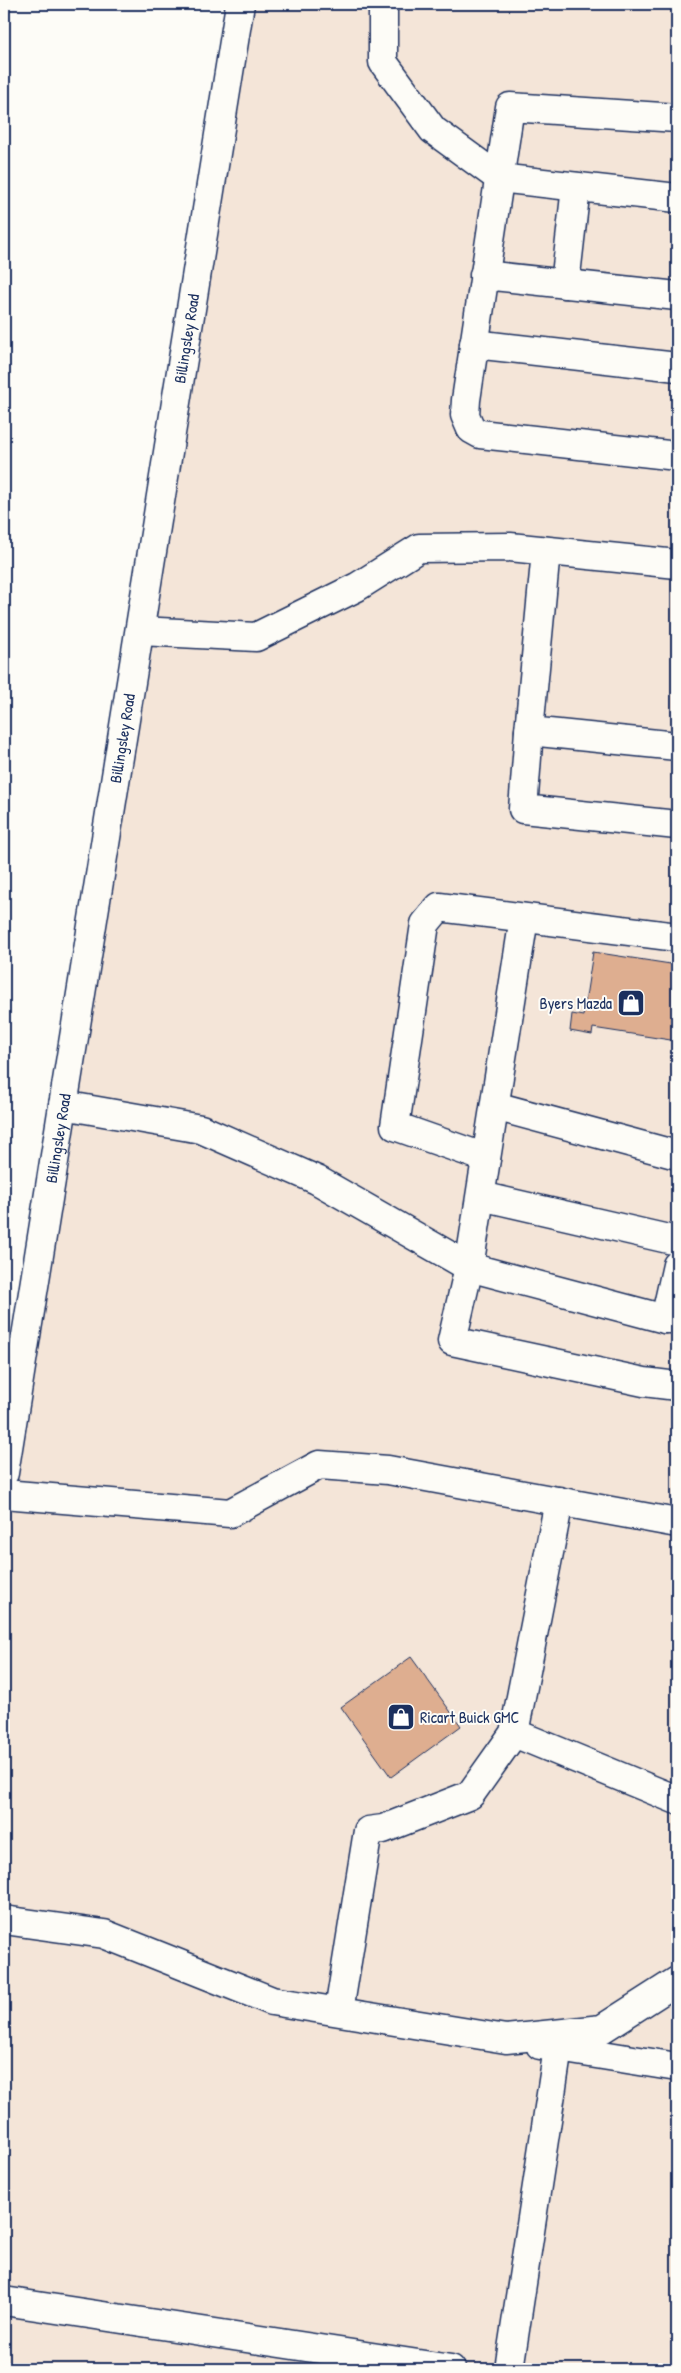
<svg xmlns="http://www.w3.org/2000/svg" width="681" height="2373" font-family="'Patrick Hand',sans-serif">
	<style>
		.built { fill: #f4e5d8 }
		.industrial { fill: url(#industrial-furrows) }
		.building { fill: #deae90; stroke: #1b2f5e }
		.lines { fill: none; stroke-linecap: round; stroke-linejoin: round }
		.minor-casing { stroke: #1b2f5e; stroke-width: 31 }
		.minor { stroke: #fdfcf7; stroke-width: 28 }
		.labels { text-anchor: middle; stroke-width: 4; stroke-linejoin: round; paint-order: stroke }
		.street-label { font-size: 16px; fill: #1b2f5e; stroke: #fdfcf7 }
		.poi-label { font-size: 16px; fill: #1b2f5e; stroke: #fdfcf7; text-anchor: end }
	</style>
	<defs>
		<pattern id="industrial-furrows" width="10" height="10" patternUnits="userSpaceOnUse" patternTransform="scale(1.25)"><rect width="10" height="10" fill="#f4e5d8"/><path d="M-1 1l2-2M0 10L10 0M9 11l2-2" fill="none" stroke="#d1c5bc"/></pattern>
	</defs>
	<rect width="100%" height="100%" fill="#fdfcf7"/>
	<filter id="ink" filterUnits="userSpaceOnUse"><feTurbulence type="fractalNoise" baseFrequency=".02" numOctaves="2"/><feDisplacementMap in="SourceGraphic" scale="10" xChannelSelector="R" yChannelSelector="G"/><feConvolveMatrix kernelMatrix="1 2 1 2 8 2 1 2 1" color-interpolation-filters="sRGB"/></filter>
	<g filter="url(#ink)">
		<path class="built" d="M240,4h437v2365h-673v-1016l18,3z"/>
		<path class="industrial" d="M28,2363l38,6h-38z"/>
		<g class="building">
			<path d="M593,952l84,13 -4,26h4v50l-84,-13 -1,7 -22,-4 2,-17 11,2z"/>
			<path d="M411,1657l50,69 -70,51 -50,-70z"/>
		</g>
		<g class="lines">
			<g class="minor-casing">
				<g id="minor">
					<path d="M383,9v53l50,68 66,48 178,20"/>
					<path d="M677,118l-167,-11 -44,293 -1,15 6,14 9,5 197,22"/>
					<path d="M484,275l193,21"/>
					<path d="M565,284l11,-97"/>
					<path d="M474,344l203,23"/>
					<path d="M546,551l-17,180 148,15"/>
					<path d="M140,631l116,6 101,-50 62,-39 91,-1 167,17"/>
					<path d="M529,731l-6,78 154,16"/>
					<path d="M524,918l-55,349 -17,74 192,41 33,4"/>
					<path d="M63,1105l138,24 116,51 152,87 196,52h12"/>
					<path d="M495,1106l182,49"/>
					<path d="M486,1158l-91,-32 30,-202 14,-17 238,30"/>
					<path d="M481,1196l196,45"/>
					<path d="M665,1319l12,-54"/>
					<path id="s1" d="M4,1473l236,-1469"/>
					<path d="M4,1494l226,19 89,-48 69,5 289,53"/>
					<path d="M514,1733l163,67"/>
					<path d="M4,1920l100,14 168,67 234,38 96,-10 75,-48"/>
					<path d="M339,2011l29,-180 15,-2 87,-34 44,-62 45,-232"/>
					<path d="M540,2045l137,22"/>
					<path d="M4,2301l447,68"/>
					<path d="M509,2369l49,-321"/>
				</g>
			</g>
			<use href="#minor" class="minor"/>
		</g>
	</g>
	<defs>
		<g id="shop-square" transform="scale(1.4375)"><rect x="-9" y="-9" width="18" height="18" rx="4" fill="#1b2f5e" stroke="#fdfcf7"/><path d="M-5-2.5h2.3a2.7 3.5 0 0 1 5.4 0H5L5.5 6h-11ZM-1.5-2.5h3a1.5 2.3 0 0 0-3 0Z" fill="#fff"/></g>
	</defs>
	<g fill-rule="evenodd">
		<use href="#shop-square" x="631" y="1003"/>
		<use href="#shop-square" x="401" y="1717"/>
	</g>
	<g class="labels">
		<g class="street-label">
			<text dy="6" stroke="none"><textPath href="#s1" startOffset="1149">Billingsley Road</textPath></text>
			<text dy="6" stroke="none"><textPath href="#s1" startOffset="744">Billingsley Road</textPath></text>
			<text dy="6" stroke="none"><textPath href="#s1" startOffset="339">Billingsley Road</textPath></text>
		</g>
		<g class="poi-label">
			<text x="612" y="1009">Byers Mazda</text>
			<text x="420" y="1723" text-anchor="start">Ricart Buick GMC</text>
		</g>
	</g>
	<rect width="681" height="2373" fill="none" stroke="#fdfcf7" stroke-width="20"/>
	<rect x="10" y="10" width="661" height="2353" fill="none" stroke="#1b2f5e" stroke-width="2" filter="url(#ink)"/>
</svg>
